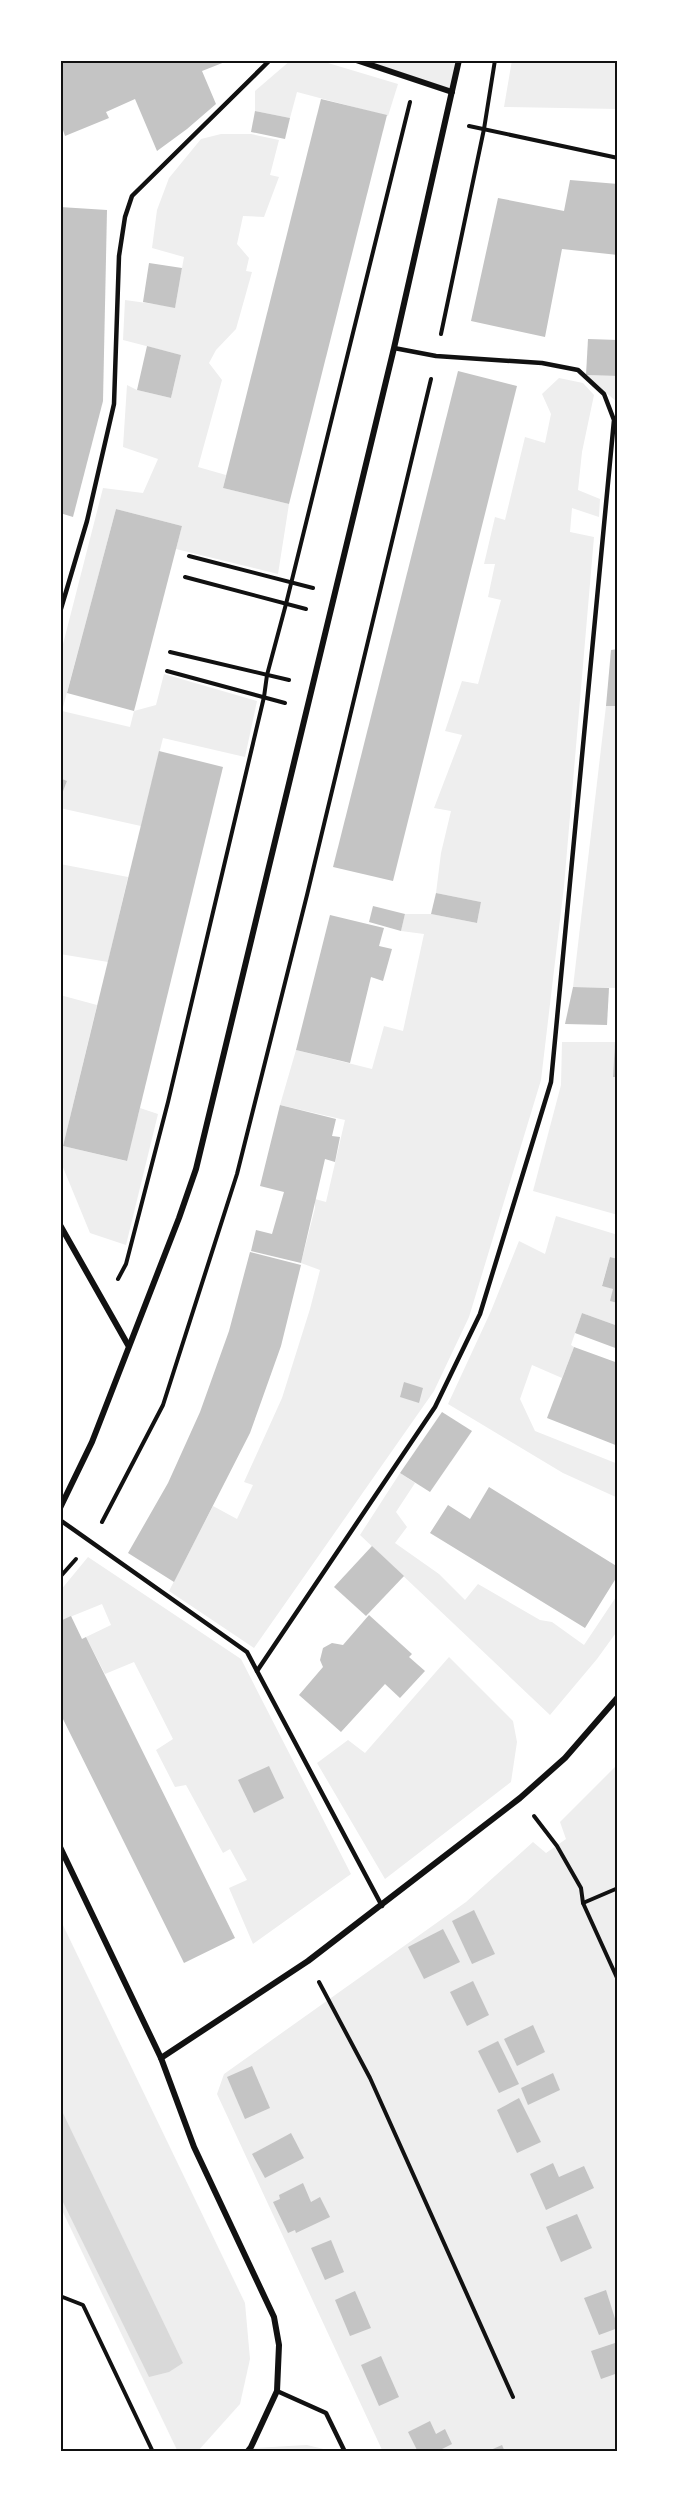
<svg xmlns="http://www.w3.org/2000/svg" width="678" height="2512" font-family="'Exo 2',sans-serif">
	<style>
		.green { fill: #eee }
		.water { fill: #d9d9d9 }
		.building { fill: #c4c4c4 }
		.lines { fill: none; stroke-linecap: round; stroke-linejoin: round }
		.path { stroke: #111; stroke-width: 4 }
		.service { stroke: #111; stroke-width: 4.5 }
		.minor { stroke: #111; stroke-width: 6 }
		.neatline { fill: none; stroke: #111; stroke-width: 2 }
	</style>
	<rect width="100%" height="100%" fill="#fff"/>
	<g class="green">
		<path d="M291,60h27l80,24 -10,32 -91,-24 -7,26 -35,-7v-20z"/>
		<path d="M356,60h103l-7,32z"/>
		<path d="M512,60h106v49l-114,-2z"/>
		<path d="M221,134h30l28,6 -9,35 9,2 -15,40 -21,-1 -6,28 12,14 -3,13 6,1 -16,57 -20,21 -7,13 13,17 -24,87 28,8 -3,13 66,16 -11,70 -102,-25 6,-23 -66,-17 -54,202 68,16 4,-16 22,-6 8,-31 93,27 -12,56 -82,-19 -22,88 -81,-18v-10l7,-17 -7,-3v-122l43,-168 40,5 15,-34 -35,-12 4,-62 10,5 34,8 10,-43 -58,-15 2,-40 50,7 9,-50 -32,-9 5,-38 12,-32 32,-39z"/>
		<path d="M586,375l32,1v27z"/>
		<path d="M559,378l24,5 11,12 -12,57 -4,38 22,9 -1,18 -27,-9 -2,24 24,5 -30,349 -23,194 -72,237 -35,74 -180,257 -85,-57 44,-85 24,13 16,-34 -9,-3 38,-84 28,-89 10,-39 -19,-7 14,-55v-9l11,3 19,-82 -65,-15 16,-55 76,19 12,-43 19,5 21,-97 -23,-3 4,-17h26l46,9 4,-21 -45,-9 5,-40 10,-42 -17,-3 28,-73 -17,-4 17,-50 16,3 23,-84 -13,-3 7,-33h-11l11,-47 10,3 20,-83 20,6 6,-29 -9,-20z"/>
		<path d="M606,706h12v282l-45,-1z"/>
		<path d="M60,864l68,13 -20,85 -48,-8z"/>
		<path d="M60,995l37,10 -34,141 63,15 14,-53 18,6 -32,131 -36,-12 -30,-73z"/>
		<path d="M562,1042h53l-2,34 5,1v138l-85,-24 28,-106z"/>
		<path d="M556,1216l62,19v24l-8,-2 -8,28 11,4 5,14v23l-36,-13 -11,32 3,2 -12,31 -30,-13 -12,34 15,32 83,33v34l-55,-25 -115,-69 43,-93 28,-70 26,13z"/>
		<path d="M400,1473l15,10 -19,29 11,15 -12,16 44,31 26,26 13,-16 62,36 12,2 32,23 34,-51v36l-21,29 -47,56 -190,-180z"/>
		<path d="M88,1557l153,102 110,215 -98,70 -24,-56 18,-8 -17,-31 -7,4 -37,-68 -11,2 -19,-37 17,-11 -39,-77 -29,12 -19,-37 25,-12 -9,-21 -42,17v-30z"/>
		<path d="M449,1657l64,64 4,21 -6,40 -126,97 -68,-116 31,-23 17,13z"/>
		<path d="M618,1764v688h-235l-166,-358 7,-20 242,-172 67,-60 13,11 20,-14 -6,-17z"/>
		<path d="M60,1919l185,384 5,56 -10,45 -43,48h-19l-118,-246z"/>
		<path d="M307,2445l29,7h-88l4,-4z"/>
	</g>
	<path class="water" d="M60,2107l123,256 -14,9 -20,5 -89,-181z"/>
	<g class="building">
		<path d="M65,60h165l-28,11 14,33 -29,25 -30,22 -22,-52 -29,13 3,6 -44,18 -2,-6 -3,1v-69z"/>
		<path d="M321,99l66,16 -98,389 -66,-16z"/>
		<path d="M255,111l35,7 -5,21 -34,-7z"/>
		<path d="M570,180l48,4v71l-56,-6 -17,88 -74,-16 27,-123 66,13z"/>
		<path d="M60,207l47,3 -4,191 -30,116 -13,-4z"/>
		<path d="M149,263l33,5 -7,40 -32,-6z"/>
		<path d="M588,339l30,1v36l-32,-1z"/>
		<path d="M147,346l34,9 -10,43 -34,-8z"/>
		<path d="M458,371l59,15 -124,495 -60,-14z"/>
		<path d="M116,509l66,17 -48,185 -67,-18z"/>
		<path d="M618,649v57h-12l5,-56z"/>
		<path d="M159,751l64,16 -96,394 -64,-15z"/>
		<path d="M60,778l7,3 -7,18z"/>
		<path d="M436,893l45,9 -4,21 -46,-9z"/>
		<path d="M373,906l32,8 -4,17 -32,-9z"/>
		<path d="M330,915l54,13 -5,18 13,3 -9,32 -12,-4 -21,86 -54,-13z"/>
		<path d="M573,987l36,1 -2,37 -42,-1z"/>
		<path d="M615,1042h3v35h-5z"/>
		<path d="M280,1105l56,14 -4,17 8,1 -5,25 -10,-3 -24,104 -50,-12 5,-21 16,4 12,-42 -24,-6z"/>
		<path d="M250,1252l51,13 -20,81 -31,87 -76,149 -46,-29 40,-70 32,-71 29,-81z"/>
		<path d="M610,1257l8,2v44l-8,-2 3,-12 -11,-3z"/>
		<path d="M582,1313l36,13v23l-43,-16z"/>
		<path d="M574,1347l44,16v83l-71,-28z"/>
		<path d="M404,1382l19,6 -4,15 -19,-6z"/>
		<path d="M442,1412l30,19 -42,61 -30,-19z"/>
		<path d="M489,1487l129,80v8l-33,53 -155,-95 18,-28 22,14z"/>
		<path d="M372,1546l32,30 -38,40 -32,-29z"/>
		<path d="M369,1615l43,39 -3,3 16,14 -25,27 -15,-14 -44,48 -42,-37 24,-28 -3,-7 3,-12 9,-5 11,2z"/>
		<path d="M71,1616l11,23 4,-2 149,301 -51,25 -124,-250v-92z"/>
		<path d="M269,1766l15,32 -30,15 -16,-33z"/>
		<path d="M474,1910l21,44 -23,10 -20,-43z"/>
		<path d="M443,1929l17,33 -36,17 -16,-32z"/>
		<path d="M473,1981l16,34 -22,11 -17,-34z"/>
		<path d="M533,2025l12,27 -28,14 -13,-27z"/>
		<path d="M498,2041l21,43 -20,9 -21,-42z"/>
		<path d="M252,2066l18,42 -25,11 -18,-42z"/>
		<path d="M553,2073l7,17 -32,15 -7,-17z"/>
		<path d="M519,2098l22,44 -24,11 -20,-43z"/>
		<path d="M291,2133l13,25 -39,20 -13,-24z"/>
		<path d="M553,2163l6,14 25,-11 10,22 -48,22 -16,-36z"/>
		<path d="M303,2183l8,19 9,-5 10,20 -34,16 -1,-3 -7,3 -15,-31 7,-3 -1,-4z"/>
		<path d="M577,2214l15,34 -31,14 -15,-35z"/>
		<path d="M331,2240l13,32 -19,8 -14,-32z"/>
		<path d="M606,2290l12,38 -19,7 -15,-37z"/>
		<path d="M355,2291l16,37 -21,8 -15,-36z"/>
		<path d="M618,2342v31l-17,6 -10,-28z"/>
		<path d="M381,2356l18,41 -20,9 -18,-41z"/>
		<path d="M430,2421l6,13 9,-5 7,15 -16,8h-18l-10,-20z"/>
		<path d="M502,2445l3,7h-19z"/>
	</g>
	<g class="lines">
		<g class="path">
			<path d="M469,126l149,32"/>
			<path d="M441,334l43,-205 11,-69"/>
			<path d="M189,556l124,32"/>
			<path d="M185,577l121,32"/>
			<path d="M170,652l119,28"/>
			<path d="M167,671l118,32"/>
			<path d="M118,1279l8,-15 42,-162 96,-405 3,-22 19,-71 124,-502"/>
			<path d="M102,1522l61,-117 74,-231 70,-279 124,-516"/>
			<path d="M60,1577l16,-18"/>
			<path d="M534,1816l23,30 24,42 2,15 35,77"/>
			<path d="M583,1903l35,-15"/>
			<path d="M319,1982l51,96 143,319"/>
			<path d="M60,2296l23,9 70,147"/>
		</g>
		<g class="service">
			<path d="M60,612l27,-91 27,-117 5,-148 6,-39 7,-21 138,-136"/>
			<path d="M60,1520l187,132 10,19"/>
			<path d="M382,1906l-125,-235 178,-264 45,-93 71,-232 63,-662 -10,-26 -26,-24 -36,-7 -106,-7 -42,-8"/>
			<path d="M277,2391l49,22 19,39"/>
		</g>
		<g class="minor">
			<path d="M356,60l96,32"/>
			<path d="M60,1225l68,120"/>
			<path d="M60,1508l32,-66 87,-224 17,-49 198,-821 65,-288"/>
			<path d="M60,1847l101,211 33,89 80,170 5,28 -2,46 -26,56 -4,5"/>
			<path d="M161,2058l147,-97 212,-163 45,-40 53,-61"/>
		</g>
	</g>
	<rect width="678" height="2512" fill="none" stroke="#ffffff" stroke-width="123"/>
	<rect x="62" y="62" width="554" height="2388" class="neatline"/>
</svg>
